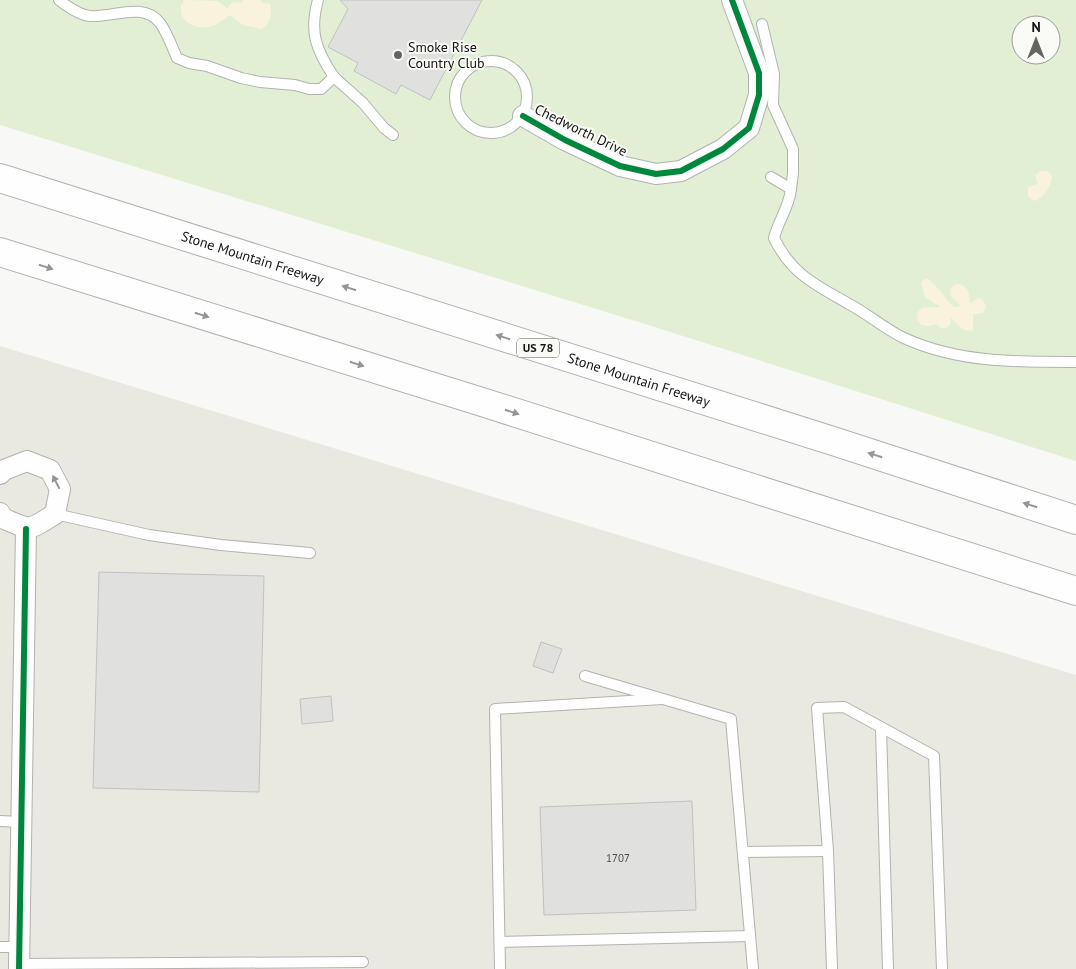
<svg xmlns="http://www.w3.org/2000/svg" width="1076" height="969" font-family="'PT Sans',sans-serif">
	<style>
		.built { fill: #e9e8e1 }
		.green { fill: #e2efd4; fill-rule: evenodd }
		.sand { fill: #f9f3de }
		.building { fill: #e0e0df; stroke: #c1c1c1 }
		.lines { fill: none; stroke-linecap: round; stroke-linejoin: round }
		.service-casing { stroke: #b3b2b1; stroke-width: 12 }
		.minor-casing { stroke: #b3b2b1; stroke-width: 22 }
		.motorway-casing { stroke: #b3b2b1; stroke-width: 30 }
		.service { stroke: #fefefe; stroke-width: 10 }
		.minor { stroke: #fefefe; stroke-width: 20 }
		.motorway { stroke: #fefefe; stroke-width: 28 }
		.cycleway-casing { stroke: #f9f9f5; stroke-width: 9 }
		.cycleway { stroke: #00873e; stroke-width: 6 }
		.oneway { fill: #959594 }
		.poi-dot { fill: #646462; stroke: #f9f9f5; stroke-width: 2 }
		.labels { text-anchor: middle; stroke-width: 4; stroke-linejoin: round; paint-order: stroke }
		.number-label { font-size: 11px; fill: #4a4948 }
		.shield { fill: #f9f9f5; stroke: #595957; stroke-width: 1 }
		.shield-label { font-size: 12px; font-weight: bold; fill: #151413 }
		.poi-label { font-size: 14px; fill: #151413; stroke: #f9f9f5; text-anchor: start }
		.street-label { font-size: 14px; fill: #151413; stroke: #f9f9f5 }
	</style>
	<rect width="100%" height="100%" fill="#f8f8f6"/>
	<path class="built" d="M0,346l1076,329v294h-1076z"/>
	<path class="green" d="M0,0h1076v461l-431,-137 -645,-199zM1021,25h30v30h-30z"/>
	<g class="sand">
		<path d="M184,0l33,1 10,7 6,-6 8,1 2,-3h17l4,3 6,1c2,9 0,20 -8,25l-19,-4 -13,-10c-7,4 -13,11 -21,12 -17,3 -36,-10 -25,-27z"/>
		<path d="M1040,171h8l4,5c0,9 -9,23 -18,25l-6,-5v-9l10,-3 -3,-9z"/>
		<path d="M926,278c12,7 18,20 28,29l7,-1 -10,-10 -1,-7 5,-5 8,1 5,5 2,13 9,-5 4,2 3,6 -3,7 -10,1v16c-10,4 -15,-6 -22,-12l-1,7 -3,3h-6l-5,-4 -8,2 -7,-1 -4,-6 1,-7 4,-4 19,-1 -16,-10 -4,-14 2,-3z"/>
	</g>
	<g class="building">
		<path d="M340,0h142l-52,100 -29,-15 -5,9 -42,-23 4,-8 -30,-16 20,-38z"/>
		<path d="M99,572l165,4 -5,216 -166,-4z"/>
		<path d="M541,642l21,7 -9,24 -20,-7z"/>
		<path d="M331,696l2,25 -31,3 -2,-25z"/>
		<path d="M692,801l4,109 -152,5 -4,-108z"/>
	</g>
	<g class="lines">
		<g class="service-casing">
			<g id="service">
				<path d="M59,0c9,7 20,15 31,16 23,2 53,-15 70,7 7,9 12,24 17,35l12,5 18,3 34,12 19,4 35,3 14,4h12l13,-12 29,26 21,25 9,7"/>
				<path d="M318,0c-9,32 -2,50 16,77"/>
				<path d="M762,24l12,50 -1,31 20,44v24l-2,16"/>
				<circle cx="491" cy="97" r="36"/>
				<path d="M771,177l20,12c-2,19 -13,32 -17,49 17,36 42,47 75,66 19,10 36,25 55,34 54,25 114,24 172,24"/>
				<path d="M55,514l94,21 72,10 89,8"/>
				<path d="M585,676l146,43 22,250"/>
				<path d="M881,728l7,241"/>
				<path d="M0,821l21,1"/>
				<path d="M743,852l85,-1"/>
				<path d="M500,942l250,-6"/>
				<path d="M0,947h19"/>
				<path d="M19,964l344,-2"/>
				<path d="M500,969l-5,-260 167,-10"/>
				<path d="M832,969l-4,-118 -11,-143 27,-1 90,49 8,213"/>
			</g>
		</g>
		<g class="minor-casing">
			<g id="minor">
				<path d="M523,116l42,24 55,26 36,8 25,-3 42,-22 26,-21 10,-33v-22l-27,-73"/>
				<path d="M0,474l4,-4 23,-9 23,9 10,19 -5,25c-28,17 -22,17 -53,4l-2,-5"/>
				<path d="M19,969l7,-440"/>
			</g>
		</g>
		<g class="motorway-casing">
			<g id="motorway">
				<path id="s1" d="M0,178l833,263 243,79"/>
				<path d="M0,252l482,150 594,189"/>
			</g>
		</g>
		<use href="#service" class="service"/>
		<use href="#minor" class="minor"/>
		<use href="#motorway" class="motorway"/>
		<g class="cycleway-casing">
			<g id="cycleway">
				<path d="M523,116l42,24 55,26 36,8 25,-3 42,-22 26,-21 10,-33v-22l-27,-73"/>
				<path d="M19,969l7,-440"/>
			</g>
		</g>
		<use href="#cycleway" class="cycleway"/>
	</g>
	<defs><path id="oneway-solid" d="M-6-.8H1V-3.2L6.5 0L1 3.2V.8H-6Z" transform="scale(1.25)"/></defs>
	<g class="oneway">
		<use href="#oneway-solid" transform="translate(46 267) rotate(18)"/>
		<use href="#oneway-solid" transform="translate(349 288) rotate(-162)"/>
		<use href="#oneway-solid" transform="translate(202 315) rotate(17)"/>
		<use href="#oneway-solid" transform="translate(503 337) rotate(-162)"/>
		<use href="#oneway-solid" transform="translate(357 364) rotate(17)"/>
		<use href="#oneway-solid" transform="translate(512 412) rotate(18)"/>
		<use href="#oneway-solid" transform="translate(875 455) rotate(-162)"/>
		<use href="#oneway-solid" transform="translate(56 482) rotate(-117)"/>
		<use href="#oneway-solid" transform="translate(1030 505) rotate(-162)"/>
	</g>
	<circle class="poi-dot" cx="398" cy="55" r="5"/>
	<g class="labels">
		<g class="number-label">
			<text x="618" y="862">1707</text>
		</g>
		<rect class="shield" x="517" y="338.5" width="42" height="19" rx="4"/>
		<g class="shield-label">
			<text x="538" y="352">US 78</text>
		</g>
		<g class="poi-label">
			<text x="408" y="52">Smoke Rise<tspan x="408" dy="16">Country Club</tspan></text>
		</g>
		<g class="street-label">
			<text transform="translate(581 130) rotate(26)" y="5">Chedworth Drive</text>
			<text dy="5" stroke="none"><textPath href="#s1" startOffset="265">Stone Mountain Freeway</textPath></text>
			<text dy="5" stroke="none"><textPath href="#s1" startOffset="670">Stone Mountain Freeway</textPath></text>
		</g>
	</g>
	<g transform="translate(1036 40)"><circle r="24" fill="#f9f9f5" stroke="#9e9d9b"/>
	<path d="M0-4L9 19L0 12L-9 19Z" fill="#646462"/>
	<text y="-8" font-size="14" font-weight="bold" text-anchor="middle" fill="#151413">N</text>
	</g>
</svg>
